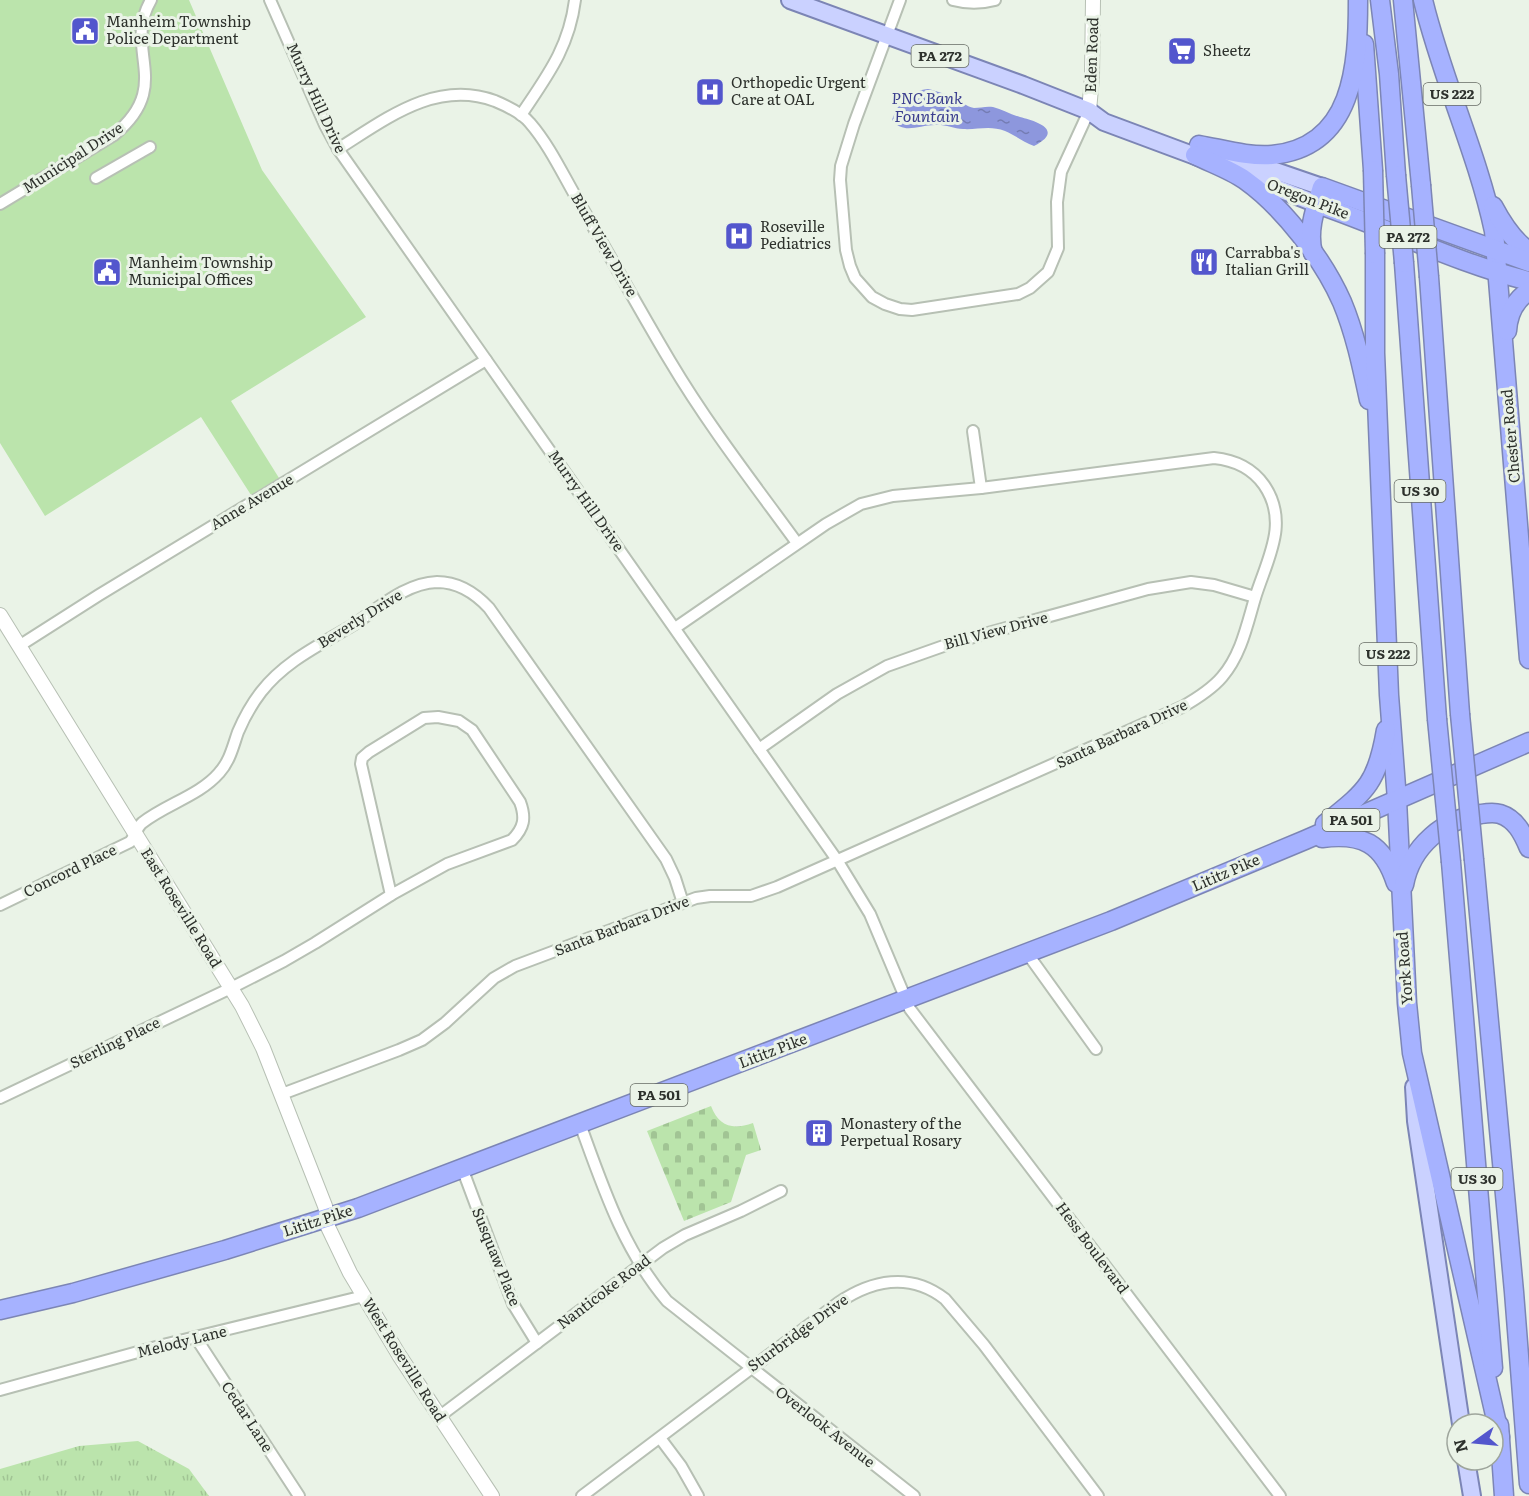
<svg xmlns="http://www.w3.org/2000/svg" width="1529" height="1496" font-family="Literata,serif">
	<style>
		.grass { fill: url(#grass-tufts) }
		.cemetery { fill: url(#cemetery-stones) }
		.park { fill: #bbe4ac }
		.water { fill: url(#water-ripples) }
		.lines { fill: none; stroke-linecap: round; stroke-linejoin: round }
		.street-casing { stroke: #b7c0b4; stroke-width: 14 }
		.secondary-casing { stroke: #b7c0b4; stroke-width: 16 }
		.primary-casing { stroke: #7c85b5; stroke-width: 20 }
		.highway-casing { stroke: #7c85b5; stroke-width: 21 }
		.street { stroke: #fff; stroke-width: 10 }
		.secondary { stroke: #fff; stroke-width: 14 }
		.primary { stroke: #cad1ff; stroke-width: 16 }
		.highway { stroke: #a6b2ff; stroke-width: 18 }
		.highway-bridge-casing { stroke: #7c85b5; stroke-width: 21; stroke-linecap: butt }
		.highway-bridge { stroke: #a6b2ff; stroke-width: 18 }
		.labels { text-anchor: middle; stroke-width: 6; stroke-linejoin: round; paint-order: stroke }
		.shield { fill: #eaf3e7; stroke: #666b64; stroke-width: 1.5 }
		.shield-label { font-size: 14px; font-weight: bold; fill: #2d312c }
		.poi-label { font-size: 15px; fill: #2d312c; stroke: #eaf3e7; text-anchor: start }
		.street-label { font-size: 15px; fill: #2d312c; stroke: #eaf3e7 }
		.water-label { font-size: 16px; font-style: italic; fill: #3b3e8f; stroke: #eaf3e7 }
	</style>
	<defs>
		<pattern id="grass-tufts" width="24" height="20" patternUnits="userSpaceOnUse" patternTransform="scale(1.5)"><rect width="24" height="20" fill="#bbe4ac"/><path d="M3 7l-1-3M5 7V3M7 7l1-3M15 17l-1-3M17 17v-4M19 17l1-3" fill="none" stroke="#a1c494"/></pattern>
		<pattern id="cemetery-stones" width="16" height="16" patternUnits="userSpaceOnUse" patternTransform="scale(1.5)"><rect width="16" height="16" fill="#bbe4ac"/><path d="M2 7V4a2 2 0 0 1 4 0v3zM10 15v-3a2 2 0 0 1 4 0v3z" fill="#a1c494"/></pattern>
		<pattern id="water-ripples" width="26" height="14" patternUnits="userSpaceOnUse" patternTransform="scale(1.5)"><rect width="26" height="14" fill="#8d97dd"/><path d="M2 4q2-2 4 0t4 0M15 11q2-2 4 0t4 0" fill="none" stroke="#747cb3"/></pattern>
	</defs>
	<rect width="100%" height="100%" fill="#eaf3e7"/>
	<path class="grass" d="M138,1441l51,28 20,27h-209v-27l79,-23z"/>
	<path class="cemetery" d="M711,1106c8,21 22,24 42,17l8,27 -15,5 -15,47 -47,19 -37,-90z"/>
	<path class="park" d="M0,0h189l73,170 104,147 -135,84 48,77 -28,17 -50,-78 -156,99 -45,-73z"/>
	<path class="water" d="M928,89c9,2 17,6 26,6 6,5 12,12 20,13 6,0 12,-2 19,-1 9,2 18,8 27,10 16,4 45,13 14,29 -11,-4 -19,-11 -29,-15 -15,-6 -28,-1 -42,-2 -10,0 -18,-5 -28,-4 -17,0 -31,10 -43,-5 7,-18 15,-29 36,-31z"/>
	<g class="lines">
		<g class="street-casing">
			<g id="street">
				<path d="M270,0l55,125 13,24 499,711 33,54 40,95 370,487"/>
				<path d="M900,0l-46,124 -13,42 -1,14 6,70 4,16 5,12 17,19 13,7 15,5 12,1 106,-16 12,-6 18,-16 10,-24 -1,-46 4,-30 28,-61"/>
				<path d="M953,0c15,4 27,4 42,0"/>
				<path d="M521,115c26,-39 48,-67 54,-115"/>
				<path d="M338,149c48,-30 98,-70 157,-48 12,5 27,12 35,22 20,23 34,54 50,81 30,52 59,105 90,157 38,64 84,123 127,182"/>
				<path d="M96,178l54,-31"/>
				<path d="M0,204l114,-69c61,-50 8,-85 37,-135"/>
				<path d="M973,431l8,57"/>
				<path d="M19,646l80,-51 387,-235"/>
				<path d="M438,717l21,4 13,9 48,72c6,16 4,26 -8,38l-65,24 -56,31 -30,-131 1,-6 7,-6 55,-34z"/>
				<path d="M759,749l78,-55 50,-28 65,-23 196,-54 43,-7 23,3 41,12"/>
				<path d="M0,905l130,-63c6,-6 6,-14 12,-19 24,-19 57,-27 77,-50 11,-12 14,-27 19,-41 6,-14 13,-27 23,-40 24,-31 59,-47 92,-67 25,-16 52,-42 84,-43 21,0 39,12 52,26l177,251 9,19 8,25"/>
				<path d="M1027,953l69,96"/>
				<path d="M282,1094l117,-44 23,-10 23,-17 49,-45 21,-12 181,-68 14,-2h41l26,-9 405,-180c14,-8 29,-17 40,-30 19,-22 25,-52 33,-79 12,-39 35,-75 9,-113 -12,-17 -30,-25 -50,-27l-233,30 -88,8 -32,8 -35,20 -151,104"/>
				<path d="M0,1098l231,-110 53,-27 31,-18 76,-48"/>
				<path d="M580,1124c23,63 43,125 87,177l247,195"/>
				<path d="M462,1168l51,136 24,39"/>
				<path d="M196,1338l103,158"/>
				<path d="M0,1390l167,-46 197,-48"/>
				<path d="M440,1416l223,-168 22,-13 56,-24 40,-20"/>
				<path d="M660,1438l21,28 17,30"/>
				<path d="M582,1496l256,-193c34,-23 72,-31 107,-4l39,46 114,151"/>
			</g>
		</g>
		<g class="secondary-casing">
			<g id="secondary">
				<path d="M1089,111l3,-35 1,-76"/>
				<path d="M0,615l242,391 21,42 62,158 3,12v9l22,46 49,82 93,141"/>
			</g>
		</g>
		<g class="primary-casing">
			<g id="primary">
				<path d="M790,0l233,85 66,26 15,11 102,38"/>
				<path d="M1232,156l90,31"/>
				<path d="M1241,174l76,30"/>
				<path d="M1414,1087l2,34 45,303"/>
				<path d="M1466,1460l6,36"/>
			</g>
		</g>
		<g class="highway-casing">
			<g id="highway">
				<path d="M1380,0l9,74 7,101"/>
				<path d="M1403,0l18,185"/>
				<path d="M1423,0c19,79 54,152 71,231l35,428"/>
				<path d="M1364,44l9,126"/>
				<path d="M1199,145c23,4 50,12 73,10 82,-8 86,-90 86,-155"/>
				<path d="M1195,155c16,8 36,15 50,25 38,27 78,79 97,122 13,31 20,65 27,98"/>
				<path d="M1317,204c71,24 139,59 212,77"/>
				<path d="M1493,206c9,17 20,35 36,45"/>
				<path d="M1313,253c-6,-22 2,-44 9,-66l207,75"/>
				<path d="M1375,254v99l14,342 8,105 10,203 5,50 88,384"/>
				<path d="M1404,263l33,456"/>
				<path d="M1429,277l31,437"/>
				<path d="M1507,331c1,-17 8,-31 22,-40"/>
				<path d="M1325,824c41,-33 52,-40 61,-94"/>
				<path d="M1322,838c40,-5 61,5 74,45"/>
				<path d="M1474,860l40,432 15,192"/>
				<path d="M1451,862l42,506"/>
				<path d="M1404,885c7,-39 40,-66 77,-71 6,-1 13,-2 19,0 16,5 23,20 29,34"/>
				<path d="M0,1310l73,-17 152,-43 133,-42 753,-287 194,-81 224,-98"/>
				<path d="M1499,1425l5,71"/>
			</g>
		</g>
		<use href="#street" class="street"/>
		<use href="#secondary" class="secondary"/>
		<use href="#primary" class="primary"/>
		<use href="#highway" class="highway"/>
		<g class="highway-bridge-casing">
			<g id="highway-bridge">
				<path d="M1373,170l2,84"/>
				<path d="M1396,175l8,88"/>
				<path d="M1421,185l8,92"/>
				<path d="M1460,714l14,146"/>
				<path d="M1437,719l14,143"/>
			</g>
		</g>
		<use href="#highway-bridge" class="highway-bridge"/>
	</g>
	<defs>
		<g id="civic-square" transform="scale(1.5)"><rect x="-9" y="-9" width="18" height="18" rx="4" fill="#5356cd" stroke="#eaf3e7"/><path d="M-.6-6.5H3V-4.5H.6V-3L4-1V1h2V6H-6V1h2V-1L-.6-3ZM-1.2 2.5V6h2.4V2.5Z" fill="#fff"/></g>
		<g id="supermarket-square" transform="scale(1.5)"><rect x="-9" y="-9" width="18" height="18" rx="4" fill="#5356cd" stroke="#eaf3e7"/><path d="M-6-5.5h2.5l.6 2H6L4.5 2H-2.5L-4.4-4H-6ZM-1.5 3.2a1.3 1.3 0 1 0 .1 0ZM3 3.2a1.3 1.3 0 1 0 .1 0Z" fill="#fff"/></g>
		<g id="hospital-square" transform="scale(1.5)"><rect x="-9" y="-9" width="18" height="18" rx="4" fill="#5356cd" stroke="#eaf3e7"/><path d="M-5-5h3v3.5h4V-5h3V5h-3V1.5h-4V5h-3Z" fill="#fff"/></g>
		<g id="restaurant-square" transform="scale(1.5)"><rect x="-9" y="-9" width="18" height="18" rx="4" fill="#5356cd" stroke="#eaf3e7"/><path d="M-5-6h1v4h1v-4h1v4h1v-4h1v5L-1.5 .5V6h-2V.5L-5-1ZM5-6V6H3V1.5H1.5Q1.5-4 5-6Z" fill="#fff"/></g>
		<g id="building-square" transform="scale(1.5)"><rect x="-9" y="-9" width="18" height="18" rx="4" fill="#5356cd" stroke="#eaf3e7"/><path d="M-4-6H4V6H1V3H-1V6H-4ZM-2.5-4.3h1.7v1.8h-1.7ZM.8-4.3h1.7v1.8H.8ZM-2.5-1h1.7V.8h-1.7ZM.8-1h1.7V.8H.8Z" fill="#fff"/></g>
	</defs>
	<g fill-rule="evenodd">
		<use href="#civic-square" x="85" y="31"/>
		<use href="#supermarket-square" x="1182" y="51"/>
		<use href="#hospital-square" x="710" y="92"/>
		<use href="#hospital-square" x="739" y="236"/>
		<use href="#restaurant-square" x="1204" y="262"/>
		<use href="#civic-square" x="107" y="272"/>
		<use href="#building-square" x="819" y="1133"/>
	</g>
	<g class="labels">
		<g class="shield">
			<rect x="911.5" y="45" width="57" height="22" rx="4.5"/>
			<rect x="1423.5" y="83" width="57" height="22" rx="4.5"/>
			<rect x="1379.5" y="226" width="57" height="22" rx="4.5"/>
			<rect x="1394.5" y="480" width="51" height="22" rx="4.5"/>
			<rect x="1359.5" y="643" width="57" height="22" rx="4.5"/>
			<rect x="1322.5" y="809" width="57" height="22" rx="4.5"/>
			<rect x="630.5" y="1084" width="57" height="22" rx="4.5"/>
			<rect x="1451.5" y="1168" width="51" height="22" rx="4.5"/>
		</g>
		<g class="shield-label">
			<text x="940" y="61">PA 272</text>
			<text x="1452" y="99">US 222</text>
			<text x="1408" y="242">PA 272</text>
			<text x="1420" y="496">US 30</text>
			<text x="1388" y="659">US 222</text>
			<text x="1351" y="825">PA 501</text>
			<text x="659" y="1100">PA 501</text>
			<text x="1477" y="1184">US 30</text>
		</g>
		<g class="poi-label">
			<text x="106" y="27">Manheim Township<tspan x="106" dy="17">Police Department</tspan></text>
			<text x="1203" y="56">Sheetz</text>
			<text x="731" y="88">Orthopedic Urgent<tspan x="731" dy="17">Care at OAL</tspan></text>
			<text x="760" y="232">Roseville<tspan x="760" dy="17">Pediatrics</tspan></text>
			<text x="1225" y="258">Carrabba's<tspan x="1225" dy="17">Italian Grill</tspan></text>
			<text x="128" y="268">Manheim Township<tspan x="128" dy="17">Municipal Offices</tspan></text>
			<text x="840" y="1129">Monastery of the<tspan x="840" dy="17">Perpetual Rosary</tspan></text>
		</g>
		<g class="street-label">
			<text transform="translate(1092 55) rotate(-88)" y="5">Eden Road</text>
			<text transform="translate(316 98) rotate(65)" y="5">Murry Hill Drive</text>
			<text transform="translate(73 158) rotate(-33)" y="5">Municipal Drive</text>
			<text transform="translate(1308 199) rotate(21)" y="5">Oregon Pike</text>
			<text transform="translate(604 245) rotate(60)" y="5">Bluff View Drive</text>
			<text transform="translate(1511 436) rotate(-95)" y="5">Chester Road</text>
			<text transform="translate(586 501) rotate(55)" y="5">Murry Hill Drive</text>
			<text transform="translate(252 502) rotate(-31)" y="5">Anne Avenue</text>
			<text transform="translate(360 619) rotate(-32)" y="5">Beverly Drive</text>
			<text transform="translate(996 631) rotate(-15)" y="5">Bill View Drive</text>
			<text transform="translate(1122 734) rotate(-25)" y="5">Santa Barbara Drive</text>
			<text transform="translate(70 871) rotate(-26)" y="5">Concord Place</text>
			<text transform="translate(1226 873) rotate(-23)" y="5">Lititz Pike</text>
			<text transform="translate(181 908) rotate(58)" y="5">East Roseville Road</text>
			<text transform="translate(622 926) rotate(-21)" y="5">Santa Barbara Drive</text>
			<text transform="translate(1405 968) rotate(-94)" y="5">York Road</text>
			<text transform="translate(115 1043) rotate(-26)" y="5">Sterling Place</text>
			<text transform="translate(773 1051) rotate(-21)" y="5">Lititz Pike</text>
			<text transform="translate(318 1221) rotate(-18)" y="5">Lititz Pike</text>
			<text transform="translate(1092 1248) rotate(53)" y="5">Hess Boulevard</text>
			<text transform="translate(496 1257) rotate(68)" y="5">Susquaw Place</text>
			<text transform="translate(604 1292) rotate(-37)" y="5">Nanticoke Road</text>
			<text transform="translate(798 1333) rotate(-36)" y="5">Sturbridge Drive</text>
			<text transform="translate(182 1342) rotate(-14)" y="5">Melody Lane</text>
			<text transform="translate(404 1360) rotate(58)" y="5">West Roseville Road</text>
			<text transform="translate(247 1417) rotate(57)" y="5">Cedar Lane</text>
			<text transform="translate(825 1427) rotate(38)" y="5">Overlook Avenue</text>
		</g>
		<g class="water-label">
			<text x="927" y="104">PNC Bank<tspan x="927" dy="18">Fountain</tspan></text>
		</g>
	</g>
	<g transform="translate(1475 1442) rotate(255)"><circle r="28" fill="#eaf3e7" stroke="#9ea59c" stroke-width="1.5"/>
	<path d="M0-4.5L10 22L0 15L-10 22Z" fill="#5356cd"/>
	<text y="-9" font-size="16" font-weight="bold" text-anchor="middle" fill="#2d312c">N</text>
	</g>
</svg>
